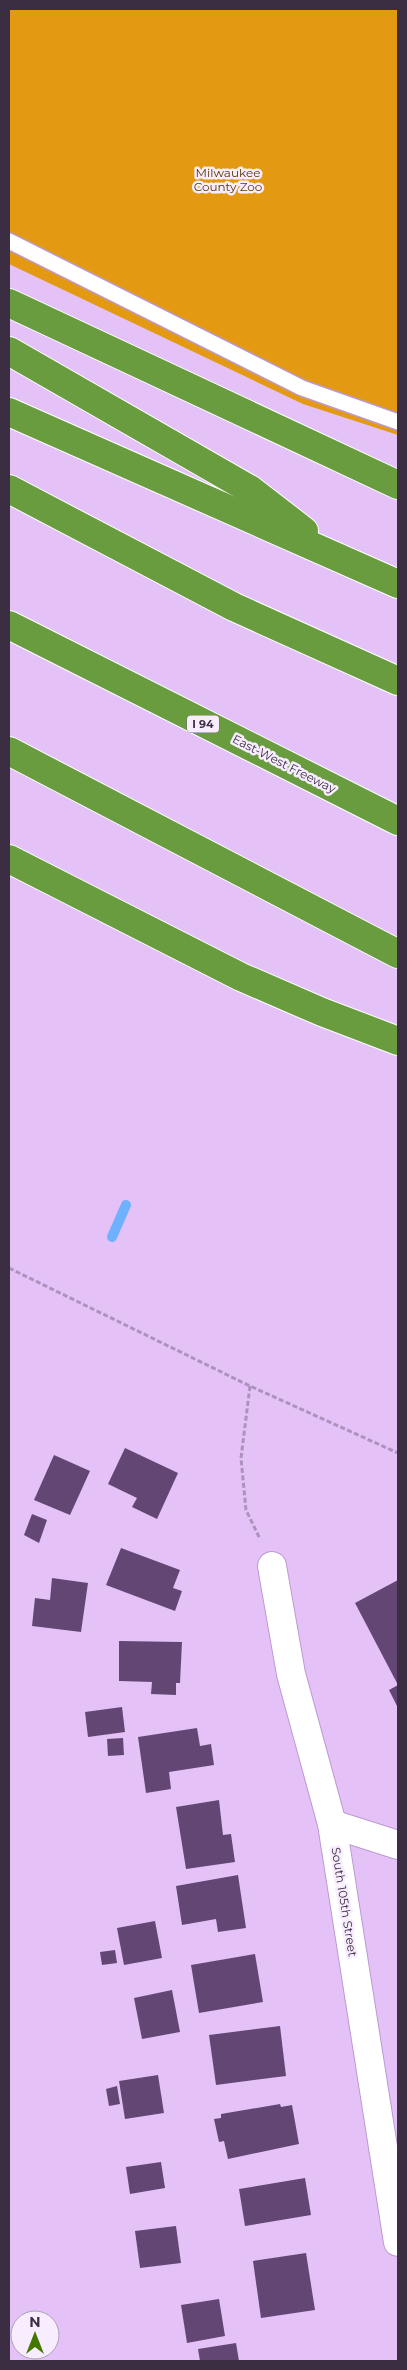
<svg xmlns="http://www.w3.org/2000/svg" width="407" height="2370" font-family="Montserrat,sans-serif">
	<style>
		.green { fill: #e49912 }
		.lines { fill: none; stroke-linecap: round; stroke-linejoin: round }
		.stream { stroke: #6eb1fe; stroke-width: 10 }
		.building { fill: #644674 }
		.service-casing { stroke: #bb9ace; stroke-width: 18 }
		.minor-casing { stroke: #bb9ace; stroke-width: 30 }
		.motorway-casing { stroke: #fff; stroke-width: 30 }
		.path { stroke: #ad92bd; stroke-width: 3; stroke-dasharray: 5 2.5; stroke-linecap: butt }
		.service { stroke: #fff; stroke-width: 15 }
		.minor { stroke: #fff; stroke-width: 28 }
		.motorway { stroke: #699b3f; stroke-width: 28 }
		.labels { text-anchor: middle; stroke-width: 5; stroke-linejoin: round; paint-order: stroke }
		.shield { fill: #f8edfe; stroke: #74677b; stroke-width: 1 }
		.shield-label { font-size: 11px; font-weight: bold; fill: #3b2e43 }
		.park-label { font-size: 12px; fill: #583802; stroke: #f8edfe }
		.street-label { font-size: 12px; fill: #3b2e43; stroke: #f8edfe }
	</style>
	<rect width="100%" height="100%" fill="#e4c2f8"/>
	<path class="green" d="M9,9h389v426l-95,-31 -294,-140z"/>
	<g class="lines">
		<path class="stream" d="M112,1237l14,-32"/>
	</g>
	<g class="building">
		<path d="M125,1448l53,25 -21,46 -25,-12 5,-9 -29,-14z"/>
		<path d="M54,1455l36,16 -20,44 -36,-15z"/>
		<path d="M32,1514l15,6 -8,23 -15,-8z"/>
		<path d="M121,1548l59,22 -7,18 9,3 -7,20 -69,-26z"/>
		<path d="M52,1578l36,5 -7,49 -49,-6 3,-28 15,2z"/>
		<path d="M398,1580v128l-9,-18 9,-5 -43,-82z"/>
		<path d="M119,1641l63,1 -2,41h-4v12l-25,-1 1,-12 -33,-1z"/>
		<path d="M122,1707l3,25 -37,5 -3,-25z"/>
		<path d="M197,1728l3,18 11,-2 3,21 -45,7 2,17 -25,4 -8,-56z"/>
		<path d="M123,1738l1,17 -16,1 -1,-17z"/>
		<path d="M219,1800l4,35 8,-1 4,28 -49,7 -10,-62z"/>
		<path d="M238,1875l8,53 -28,4 -2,-13 -34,6 -6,-39z"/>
		<path d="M155,1921l7,37 -38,7 -7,-37z"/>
		<path d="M115,1950l2,13 -15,2 -2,-13z"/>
		<path d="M255,1954l8,48 -64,11 -8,-48z"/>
		<path d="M172,1990l8,42 -38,7 -8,-41z"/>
		<path d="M280,2026l6,50 -70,9 -7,-50z"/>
		<path d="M158,2075l6,38 -39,6 -6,-38z"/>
		<path d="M117,2086l3,18 -11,2 -3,-17z"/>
		<path d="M280,2104l1,3 11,-2 7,39 -71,15 -4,-18 -5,1 -5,-23 7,-1v-4z"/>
		<path d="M161,2162l4,26 -35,6 -4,-27z"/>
		<path d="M305,2178l6,37 -66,11 -6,-37z"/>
		<path d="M176,2226l5,37 -41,5 -5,-37z"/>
		<path d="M306,2253l9,57 -54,8 -8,-57z"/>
		<path d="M219,2299l6,37 -38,7 -6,-38z"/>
		<path d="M236,2343l3,18h-39l-2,-12z"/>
	</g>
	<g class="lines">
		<g class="service-casing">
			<path id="service" d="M9,241l293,147 96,34"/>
		</g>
		<g class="minor-casing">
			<g id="minor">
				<path d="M272,1566l19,108 41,150 66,418"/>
				<path d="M332,1824l66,21"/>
			</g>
		</g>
		<g class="motorway-casing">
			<g id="motorway">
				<path d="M9,303l389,182"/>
				<path d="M9,351l242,139 53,41"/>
				<path d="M9,412l389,172"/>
				<path d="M9,489l225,118 164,74"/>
				<path d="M9,625l389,196"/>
				<path d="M9,751l389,203"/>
				<path d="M9,859l232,118 81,35 76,29"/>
			</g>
		</g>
		<g class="path">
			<path d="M9,1268l241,118 148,67"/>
			<path d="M250,1386l-9,72 5,52 14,29"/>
		</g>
		<use href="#service" class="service"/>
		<use href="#minor" class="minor"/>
		<use href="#motorway" class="motorway"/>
	</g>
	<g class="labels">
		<rect class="shield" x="187" y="715.5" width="32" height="17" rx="4"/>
		<g class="shield-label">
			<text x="203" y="728">I 94</text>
		</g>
		<g class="park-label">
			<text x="228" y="177">Milwaukee<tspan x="228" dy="14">County Zoo</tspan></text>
		</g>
		<g class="street-label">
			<text transform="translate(284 764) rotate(27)" y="4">East-West Freeway</text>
			<text transform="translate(344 1902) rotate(81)" y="4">South 105th Street</text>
		</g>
	</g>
	<rect width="407" height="2370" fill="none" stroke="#3b2e43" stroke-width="20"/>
	<g transform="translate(35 2335)"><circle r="24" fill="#f8edfe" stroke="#aca1b3"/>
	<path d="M0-4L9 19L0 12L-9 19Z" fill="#437701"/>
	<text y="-8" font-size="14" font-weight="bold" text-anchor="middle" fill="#3b2e43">N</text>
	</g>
</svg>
